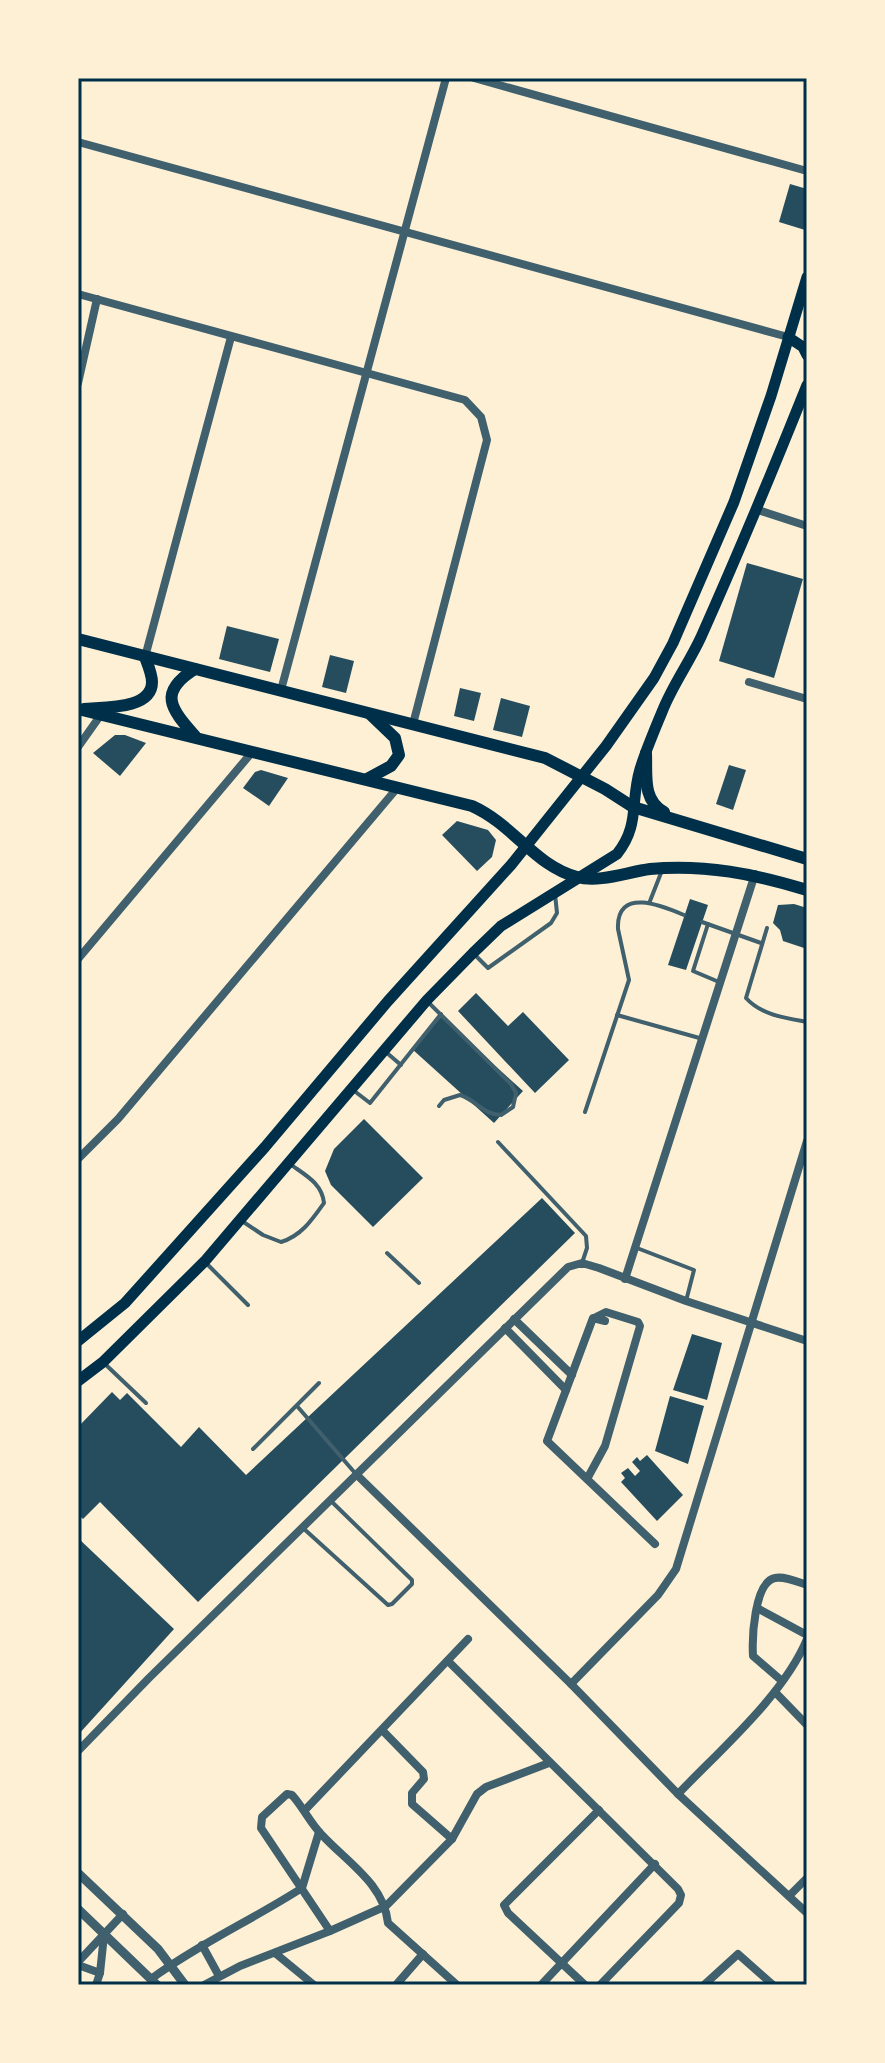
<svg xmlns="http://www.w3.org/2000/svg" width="885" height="2063" font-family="Overpass,sans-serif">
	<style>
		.building { fill: #264d5e }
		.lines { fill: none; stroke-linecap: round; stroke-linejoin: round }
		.service { stroke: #3f606c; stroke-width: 4 }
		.minor { stroke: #3f606c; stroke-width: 8 }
		.tertiary { stroke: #3f606c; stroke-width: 9 }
		.secondary { stroke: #003049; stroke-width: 11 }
		.primary { stroke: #003049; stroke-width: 12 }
		.neatline { fill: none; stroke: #003049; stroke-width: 3 }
	</style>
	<rect width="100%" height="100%" fill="#fdf0d5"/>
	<g class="building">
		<path d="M790,184l17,5 -2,41 -26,-8z"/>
		<path d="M747,563l56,16 -29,99 -55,-17z"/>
		<path d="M227,626l52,13 -9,33 -51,-13z"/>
		<path d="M330,655l24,6 -8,32 -24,-6z"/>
		<path d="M460,688l21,5 -7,28 -20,-5z"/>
		<path d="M501,698l29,8 -8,31 -29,-7z"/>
		<path d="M115,735h10l21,8 -26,33 -27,-23z"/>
		<path d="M729,765l17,5 -13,40 -17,-6z"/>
		<path d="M261,770l27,8 -19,28 -26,-18 12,-16z"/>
		<path d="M457,821l31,9 8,10 -4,17 -15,14 -35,-36z"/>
		<path d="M690,899l18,6 -22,65 -18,-5z"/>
		<path d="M794,904l13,4v31l-3,9 -21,-7 -3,-11 -7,-7 5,-18z"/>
		<path d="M476,993l32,33 15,-14 46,48 -34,33 -77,-82z"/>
		<path d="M441,1017l82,74 -29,32 -82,-74z"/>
		<path d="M364,1119l59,59 -50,49 -42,-42 -6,-14 9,-22z"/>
		<path d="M542,1198l33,35 -377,369 -98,-100 -17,17 -5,-5v-87l34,-35 8,8 7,-7 54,54 18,-20 47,48z"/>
		<path d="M692,1334l30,9 -15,57 -34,-10z"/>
		<path d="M670,1396l34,10 -16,58 -33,-13z"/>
		<path d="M647,1455l36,40 -26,26 -36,-39 4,-4 -4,-5 7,-5 7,8 5,-5 -8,-9 5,-5 3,4z"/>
		<path d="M78,1538l96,91 -96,106z"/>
	</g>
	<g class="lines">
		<g class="service">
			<path d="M650,901l11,-28"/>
			<path d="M702,922l59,21"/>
			<path d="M708,924l-15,47 26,11"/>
			<path d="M767,928l-21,70c15,17 40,20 61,24"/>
			<path d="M475,955l13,13 63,-45 6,-10 -2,-19"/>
			<path d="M427,1001l84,83 5,9 -3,14 -12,8c-17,0 -25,-15 -41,-20l-16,5 -5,6"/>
			<path d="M617,1015l86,24"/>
			<path d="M387,1053l14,12"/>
			<path d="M353,1090l17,13 71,-89"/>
			<path d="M585,1112l44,-132 -11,-51c-2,-43 45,-23 66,-14"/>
			<path d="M498,1142l88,94 1,12 -5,15"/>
			<path d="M242,1221l21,14 18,7c20,-6 31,-22 43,-39 -2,-20 -19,-28 -34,-39"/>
			<path d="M637,1248l57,22 -8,31"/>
			<path d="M387,1253l32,30"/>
			<path d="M207,1264l41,41"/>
			<path d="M105,1364l41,39"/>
			<path d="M297,1406l58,67"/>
			<path d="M253,1449l66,-66"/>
			<path d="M303,1528l85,77 4,-1 20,-20v-4l-81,-79"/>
		</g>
		<g class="minor">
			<path d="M474,78l333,93"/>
			<path d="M78,142l710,195"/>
			<path d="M78,294l387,106 16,17 6,23 -74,284"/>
			<path d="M78,383l19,-84"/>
			<path d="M758,510l49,16"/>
			<path d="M145,657l86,-320"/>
			<path d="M749,682l58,17"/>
			<path d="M281,690l165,-612"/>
			<path d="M78,747l22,-31"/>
			<path d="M78,959l175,-208"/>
			<path d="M78,1159l40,-40 280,-332"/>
			<path d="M625,1279l130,-405"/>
			<path d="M514,1319l58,56"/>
			<path d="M605,1321l-12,-3 -46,123 108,103"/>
			<path d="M505,1328l61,62"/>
			<path d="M357,1475l214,209 107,110 129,119"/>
			<path d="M587,1479l18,-33 35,-120 -2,-4 -32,-10 -10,5"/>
			<path d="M757,1608l50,27"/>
			<path d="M448,1661l230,228 3,6 -2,8 -79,82"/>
			<path d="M782,1681l-29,-25c-1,-17 1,-74 22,-78 9,-2 23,4 32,7"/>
			<path d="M571,1684l87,-89 18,-26 131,-428"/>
			<path d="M775,1692l32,33"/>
			<path d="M382,1730l41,42 1,7 -12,14v11l40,35"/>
			<path d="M78,1751l71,-73 419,-411 14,-4 17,5 87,33 121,40"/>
			<path d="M678,1794c42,-44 106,-99 129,-155"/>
			<path d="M305,1810l163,-171"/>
			<path d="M789,1896l18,-18"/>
			<path d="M330,1931l-69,-103 1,-11 25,-23 5,1c11,12 18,28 30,40 25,27 62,49 66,88l69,62"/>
			<path d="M202,1945l17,31"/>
			<path d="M275,1953l39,32"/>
			<path d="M78,1962l45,-48"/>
			<path d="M78,1965l22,8"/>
			<path d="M151,1979c48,-35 101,-59 151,-91l17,-56"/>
			<path d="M96,1985l4,-12 4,-38"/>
			<path d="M204,1985l36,-19 90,-35 56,-25 66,-67 25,-45 9,-7 63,-24"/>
			<path d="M396,1985l27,-31"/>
			<path d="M541,1985l114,-121"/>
			<path d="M585,1985l-77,-72 -4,-8 95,-95"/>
			<path d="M704,1985l34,-31 35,31"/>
		</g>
		<g class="tertiary">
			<path d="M78,1873l80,76 27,36"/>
			<path d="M78,1909l79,76"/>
		</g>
		<g class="secondary">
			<path d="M788,337l15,10 4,8"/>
			<path d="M78,1341l47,-38 140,-156 123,-146 123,-136 95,-119 48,-68 19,-35 61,-141 37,-106 36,-119"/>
			<path d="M78,1381l25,-19 102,-101 222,-261 46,-47 28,-27 116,-72c23,-29 13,-51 23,-85 6,-19 14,-38 22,-57 10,-26 27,-49 39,-75 37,-83 72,-167 106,-252"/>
		</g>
		<g class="primary">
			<path d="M78,639l467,119 60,31 28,18 174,52"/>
			<path d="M78,709l394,97c42,19 63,60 105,71 23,6 50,-5 73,-8 55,-5 105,5 157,21"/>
			<path d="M84,709c19,-2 68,1 68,-27 0,-8 -4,-17 -7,-25"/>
			<path d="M195,736c-25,-28 -37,-44 0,-67"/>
			<path d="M646,753c1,22 -4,47 18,59"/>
			<path d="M367,779l24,-13 8,-11 -4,-17 -24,-23"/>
		</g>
	</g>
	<rect width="885" height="2063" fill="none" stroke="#fdf0d5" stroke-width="160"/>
	<rect x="80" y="80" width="725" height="1903" class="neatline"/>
</svg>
